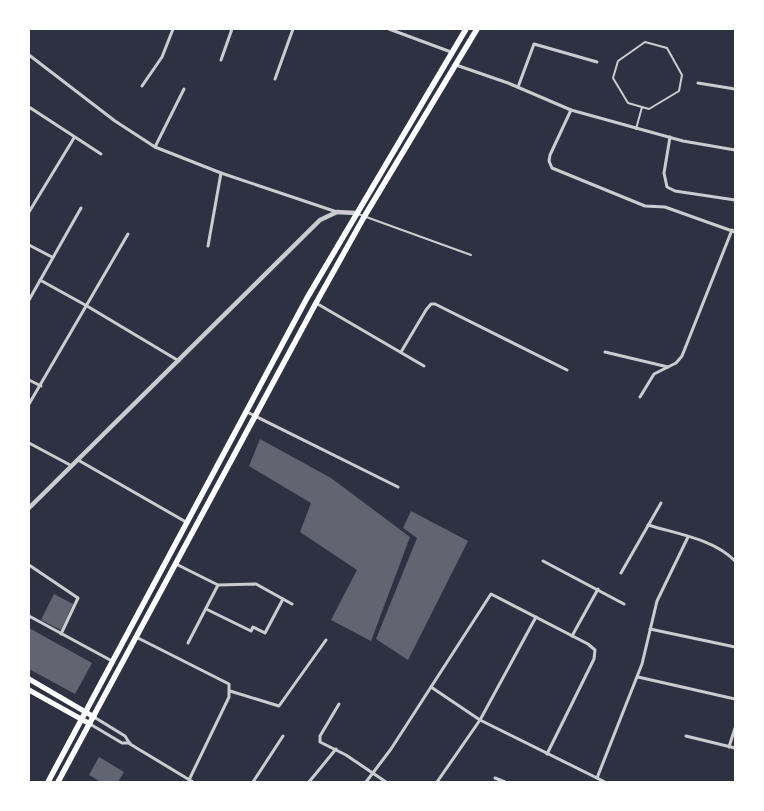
<svg xmlns="http://www.w3.org/2000/svg" width="764" height="811" font-family="'Golos Text',sans-serif">
	<style>
		.building { fill: #626471 }
		.lines { fill: none; stroke-linecap: round; stroke-linejoin: round }
		.service { stroke: #caccd0; stroke-width: 2 }
		.minor { stroke: #caccd0; stroke-width: 3 }
		.tertiary { stroke: #caccd0; stroke-width: 4.5 }
		.secondary { stroke: #fff; stroke-width: 5 }
		.trunk { stroke: #fff; stroke-width: 5.5 }
	</style>
	<rect width="100%" height="100%" fill="#2d3142"/>
	<g class="building">
		<path d="M260,439l71,39 79,59 -39,104 -40,-21 26,-50 -57,-38 11,-29 -62,-37z"/>
		<path d="M411,511l57,30 -60,119 -32,-21 41,-101 -14,-10z"/>
		<path d="M54,594l19,10 -12,26 -20,-10z"/>
		<path d="M29,628l63,35 -17,31 -46,-25z"/>
		<path d="M99,757l25,15 -6,10h-17l-12,-7z"/>
	</g>
	<g class="lines">
		<g class="service">
			<path d="M636,129l6,-22 -14,-4 -15,-25 5,-17 27,-19 22,6 15,27 -3,16 -30,18 -7,-2"/>
			<path d="M358,214l113,41"/>
		</g>
		<g class="minor">
			<path d="M389,29l62,23"/>
			<path d="M29,55l86,66 40,26 66,26 116,39"/>
			<path d="M221,60l11,-31"/>
			<path d="M456,65l52,18 63,27 112,31 52,9"/>
			<path d="M275,79l18,-50"/>
			<path d="M698,83l37,6"/>
			<path d="M142,86l20,-29 11,-28"/>
			<path d="M518,87l16,-43 63,18"/>
			<path d="M29,107l72,47"/>
			<path d="M571,110l-21,45 -1,6 3,7 93,38 20,1 70,25"/>
			<path d="M670,137l-6,36 3,14 8,4 60,9"/>
			<path d="M155,147l29,-58"/>
			<path d="M29,212l45,-74"/>
			<path d="M29,245l23,12"/>
			<path d="M208,246l13,-73"/>
			<path d="M40,280l47,26 92,55"/>
			<path d="M29,300l52,-92"/>
			<path d="M316,303l108,63"/>
			<path d="M401,352l25,-42 5,-6h4l132,66"/>
			<path d="M605,352l63,15"/>
			<path d="M29,380l12,6"/>
			<path d="M640,397l14,-23 22,-11 6,-7 50,-126"/>
			<path d="M29,404l99,-170"/>
			<path d="M247,412l151,75"/>
			<path d="M29,443l43,23"/>
			<path d="M78,460l108,62"/>
			<path d="M648,525c29,9 66,14 87,36"/>
			<path d="M543,561l81,43"/>
			<path d="M176,564l42,21 38,-1 36,20"/>
			<path d="M29,565l49,33 -17,36"/>
			<path d="M621,573l40,-70"/>
			<path d="M206,609l45,22 2,-4 12,6 18,-34"/>
			<path d="M29,616l83,45"/>
			<path d="M650,629l85,18"/>
			<path d="M572,636l26,-47"/>
			<path d="M136,637l93,47v13l-40,83"/>
			<path d="M188,643l30,-58"/>
			<path d="M638,677l97,22"/>
			<path d="M431,687l49,33 125,62"/>
			<path d="M230,691l49,15 47,-66"/>
			<path d="M339,704l-19,32v6l26,13 40,27"/>
			<path d="M94,717l31,19 5,8 63,38"/>
			<path d="M90,724l32,19h8"/>
			<path d="M686,736l49,12"/>
			<path d="M729,747l6,-19"/>
			<path d="M495,778l10,4"/>
			<path d="M597,778l45,-114 15,-63 31,-64"/>
			<path d="M253,782l30,-46"/>
			<path d="M309,782l27,-33"/>
			<path d="M366,782l25,-33 100,-155 97,50 7,6 -1,9 -47,95"/>
			<path d="M437,782l43,-62 56,-103"/>
		</g>
		<path class="tertiary" d="M29,508l291,-288 17,-8 18,1"/>
		<g class="secondary">
			<path d="M29,679l65,38"/>
			<path d="M29,690l61,34"/>
		</g>
		<g class="trunk">
			<path d="M48,782l259,-484 159,-269"/>
			<path d="M58,782l258,-479 48,-86 113,-188"/>
		</g>
	</g>
	<rect width="764" height="811" fill="none" stroke="#ffffff" stroke-width="60"/>
</svg>
